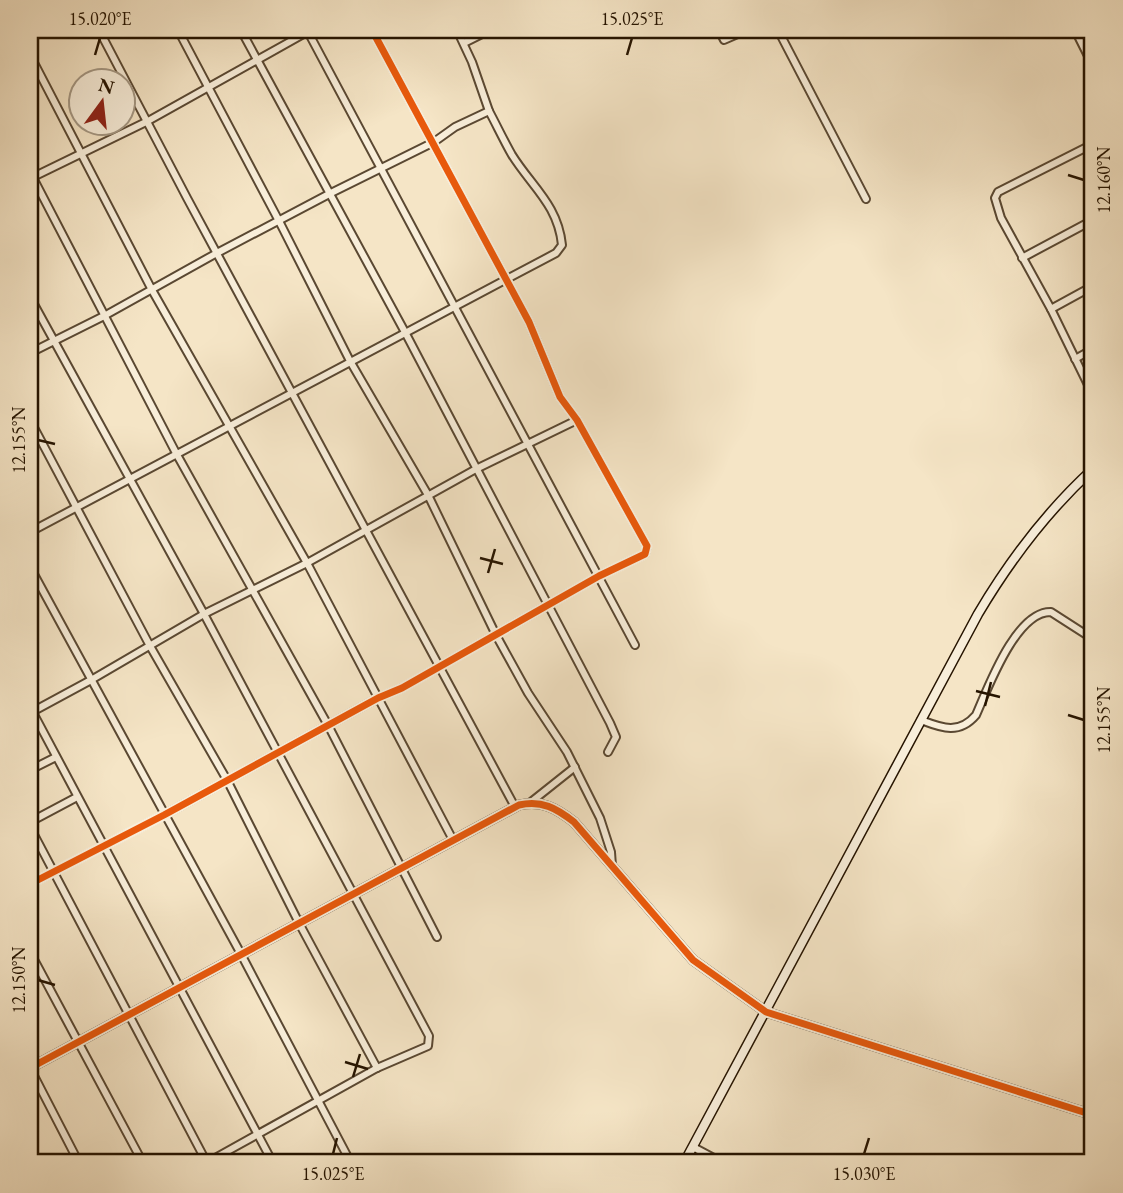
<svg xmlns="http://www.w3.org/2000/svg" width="1123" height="1193" font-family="'EB Garamond',serif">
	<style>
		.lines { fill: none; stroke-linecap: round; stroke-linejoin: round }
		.street-casing { stroke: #5a4832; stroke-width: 10 }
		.secondary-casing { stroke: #261400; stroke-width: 11 }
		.street { stroke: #f8eeda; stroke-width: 6 }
		.secondary { stroke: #f8eeda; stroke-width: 8 }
		.cycleway-casing { stroke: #f8eeda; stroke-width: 11 }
		.cycleway { stroke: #e8590c; stroke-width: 7 }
		.ticks { fill: none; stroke: #261400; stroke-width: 2.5 }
		.neatline { fill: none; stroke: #261400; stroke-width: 2.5 }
		.ticks-label { font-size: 18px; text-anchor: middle; fill: #261400 }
	</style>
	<rect width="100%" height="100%" fill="#f5e5c6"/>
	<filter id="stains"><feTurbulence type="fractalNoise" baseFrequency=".00286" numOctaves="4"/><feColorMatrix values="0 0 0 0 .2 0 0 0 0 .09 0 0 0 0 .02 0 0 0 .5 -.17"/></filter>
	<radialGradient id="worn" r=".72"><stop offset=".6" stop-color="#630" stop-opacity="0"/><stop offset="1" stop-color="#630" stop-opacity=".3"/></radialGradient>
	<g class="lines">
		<g class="street-casing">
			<g id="street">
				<path d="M99,30l88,168 328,609"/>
				<path d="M178,30l101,191 71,140 78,134 68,140 32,58 39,59 33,66 11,34 1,14"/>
				<path d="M241,30l165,304 204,389 6,14 -8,15"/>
				<path d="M307,30l328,615"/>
				<path d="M719,30l5,10 23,-10"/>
				<path d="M778,30l88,169"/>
				<path d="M1075,30l18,36"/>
				<path d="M464,43l26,-13"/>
				<path d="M30,55l122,235 155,273 146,277"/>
				<path d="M1093,144l-95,48 -3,6 6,20 50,91 42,86"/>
				<path d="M30,172l146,281 153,274 108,210"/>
				<path d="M31,178l117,-57 161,-90"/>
				<path d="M1022,258l71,-38"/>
				<path d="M30,297l174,317 225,422 -1,10 -51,22 -171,95"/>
				<path d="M1051,309l42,-23"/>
				<path d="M30,353l74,-37 113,-63 114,-60 103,-51 21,-15 34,-16 -17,-49 -15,-32"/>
				<path d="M1075,359l18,-10"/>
				<path d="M30,420l120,226 77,134 72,143 78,145"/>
				<path d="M30,532l526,-279 6,-8c-4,-40 -30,-58 -50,-90 -8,-14 -15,-29 -23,-44"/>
				<path d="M30,567l211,387 110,209"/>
				<path d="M30,707l243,456"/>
				<path d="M30,713l61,-33 113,-66 103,-51 169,-94 101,-49"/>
				<path d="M921,720c21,8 38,15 55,-5 12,-27 40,-104 75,-103l42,27"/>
				<path d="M30,770l26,-13"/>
				<path d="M531,802l44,-35"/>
				<path d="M30,822l47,-25"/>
				<path d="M30,827l177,336"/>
				<path d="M30,884l134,-69 214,-117 24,-10 197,-112 46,-22 2,-8 -70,-126 -17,-23 -31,-75 -157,-292"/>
				<path d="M30,952l113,211"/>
				<path d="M30,1068l49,95"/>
				<path d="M693,1147l30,16"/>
			</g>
		</g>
		<g class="secondary-casing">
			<g id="secondary">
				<path d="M30,1068l489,-263c23,-5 37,3 55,17l119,138 73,52 327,103"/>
				<path d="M684,1163l294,-549c32,-54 68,-102 115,-145"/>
			</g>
		</g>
		<use href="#street" class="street"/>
		<use href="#secondary" class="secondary"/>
		<g class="cycleway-casing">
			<g id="cycleway">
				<path d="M30,884l134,-69 214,-117 24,-10 197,-112 46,-22 2,-8 -70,-126 -17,-23 -31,-75 -157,-292"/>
				<path d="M30,1068l489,-263c23,-5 37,3 55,17l119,138 73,52 327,103"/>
			</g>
		</g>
		<use href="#cycleway" class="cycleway"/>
	</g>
	<path class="ticks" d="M95,55l5,-17M627,55l5,-17M1068,175l16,5M38,440l17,4M480,558l23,6M488,573l7,-24M976,691l24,6M985,706l6,-24M1068,715l16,5M38,980l17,5M345,1062l23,7M353,1077l7,-23M333,1154l4,-16M864,1154l5,-16"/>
	<rect width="1123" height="1193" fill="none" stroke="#f5e5c6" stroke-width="77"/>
	<g transform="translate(102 102) rotate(15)"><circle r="33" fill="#f8eeda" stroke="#a49783" stroke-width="2"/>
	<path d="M0-5L12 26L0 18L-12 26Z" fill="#8f2418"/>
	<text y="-10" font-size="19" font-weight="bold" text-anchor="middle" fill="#261400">N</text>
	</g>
	<rect x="38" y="38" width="1046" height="1116" class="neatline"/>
	<g class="ticks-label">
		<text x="100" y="25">15.020°E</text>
		<text x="632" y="25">15.025°E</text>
		<text transform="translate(1104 180) rotate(-90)" y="6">12.160°N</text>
		<text transform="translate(19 440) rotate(-90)" y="6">12.155°N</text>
		<text transform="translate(1104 720) rotate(-90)" y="6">12.155°N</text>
		<text transform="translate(19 980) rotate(-90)" y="6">12.150°N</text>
		<text x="333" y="1180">15.025°E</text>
		<text x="864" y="1180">15.030°E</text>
	</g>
	<rect width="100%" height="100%" filter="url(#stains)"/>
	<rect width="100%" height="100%" fill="url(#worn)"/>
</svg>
